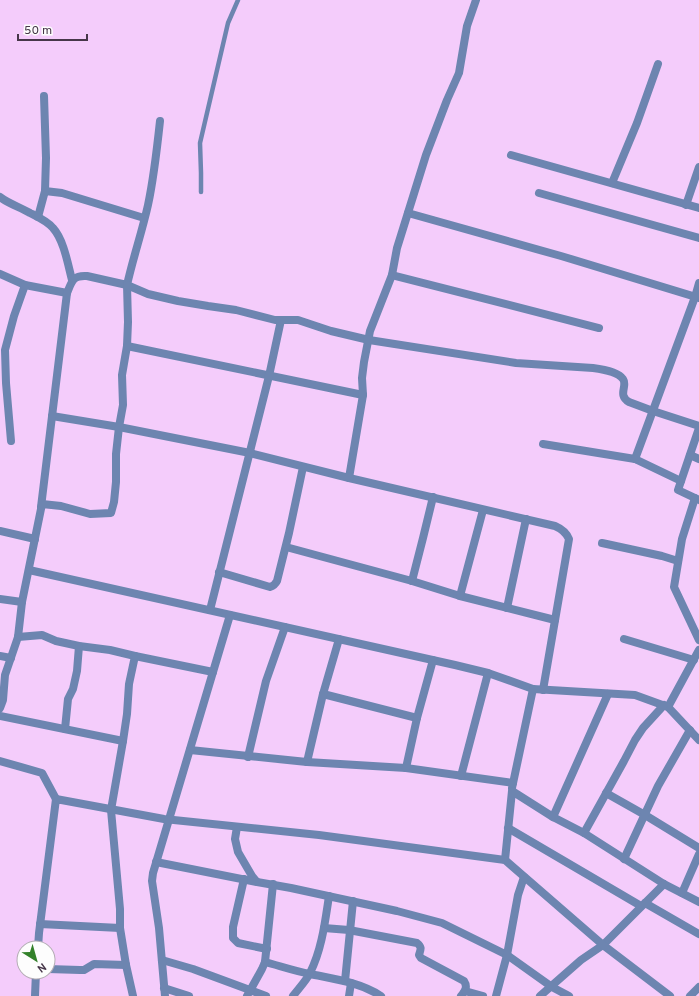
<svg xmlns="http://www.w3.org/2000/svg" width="699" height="996" font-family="Overpass,sans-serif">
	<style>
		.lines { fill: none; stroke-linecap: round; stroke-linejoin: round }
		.service { stroke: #6d85b0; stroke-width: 4.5 }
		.minor { stroke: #6d85b0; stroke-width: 8 }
		.tertiary { stroke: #6d85b0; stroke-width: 8 }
	</style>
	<rect width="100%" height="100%" fill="#f4ccfb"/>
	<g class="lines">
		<path class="service" d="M201,192v-19l-1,-30 28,-120 10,-23"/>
		<g class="minor">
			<path d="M511,155l188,53"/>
			<path d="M612,183l25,-60 21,-59"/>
			<path d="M45,191l17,2 82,25"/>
			<path d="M539,193l160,45"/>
			<path d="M0,197c9,7 20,10 30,16 8,4 17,8 23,15 11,12 15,37 19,52"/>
			<path d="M686,205l13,-38"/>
			<path d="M408,213l153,43 138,42"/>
			<path d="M38,217l7,-26 1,-33 -2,-62"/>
			<path d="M0,274l25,11 42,8"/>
			<path d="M392,275l207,53"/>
			<path d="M127,346l236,49"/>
			<path d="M52,416l67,11 131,26 99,25 206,48c7,3 11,6 14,13l-26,151"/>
			<path d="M699,428l-21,62 21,10"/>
			<path d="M11,441l-5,-58 -1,-33 9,-34 11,-31"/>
			<path d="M543,444l92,15 46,22"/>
			<path d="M690,455l9,4"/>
			<path d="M635,459l60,-162 4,-14"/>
			<path d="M349,478l14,-83 -1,-17 2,-16 6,-31 22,-56 5,-27 29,-93 21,-55 12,-27 8,-47 9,-26"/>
			<path d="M695,498l-13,41 -8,48 25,53"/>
			<path d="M41,507l26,-214c5,-12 6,-18 20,-17l40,9c6,-27 15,-53 21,-80 6,-28 9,-56 12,-84"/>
			<path d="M0,531l35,8"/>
			<path d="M602,543l60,13 16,5"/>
			<path d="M286,547l126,34 48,15 95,24"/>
			<path d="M29,570l426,95 33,8 45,16"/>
			<path d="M219,572l51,15c3,-1 5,-2 7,-6l12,-48 14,-66"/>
			<path d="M412,581l11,-43 10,-41"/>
			<path d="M460,596l23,-86"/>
			<path d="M0,599l22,3"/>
			<path d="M507,608l19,-89"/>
			<path d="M210,610l59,-234 12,-56"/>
			<path d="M18,637l24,-2 14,6 23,5 31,4 25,6 -6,28 -2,30 -4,27 -12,69 9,99v19l6,37 7,31"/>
			<path d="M624,639l70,21"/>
			<path d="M699,650l-31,57 31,33"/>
			<path d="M0,656l11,2"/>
			<path d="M135,656l78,16"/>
			<path d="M323,694l94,24"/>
			<path d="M0,708l3,-8 2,-25 13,-38 4,-35 20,-98 19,2 29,8 21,-1 3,-11 2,-20v-28l3,-27 4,-22 -1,-30 5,-29 1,-24 -1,-37 21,9 30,7 30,5 28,4 39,10h23l33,11 38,9 147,23 77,5c8,1 25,4 30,11 5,7 -6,16 6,23l24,9 46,15"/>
			<path d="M0,716l123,25"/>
			<path d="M65,729l3,-30 5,-10 4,-18 2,-25"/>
			<path d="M190,750l117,12 99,6 107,15"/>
			<path d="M248,757l18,-76 19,-54"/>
			<path d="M0,761l42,12 14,26"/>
			<path d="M307,762l16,-68 16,-55"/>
			<path d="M406,768l11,-50 16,-58"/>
			<path d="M461,776l27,-103"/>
			<path d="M512,788l21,-99 102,6 33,12"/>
			<path d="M606,793l39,22 54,33"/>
			<path d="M553,817l55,-123"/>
			<path d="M237,827l-2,12 3,13 14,24 5,6 34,6 106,23 45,12 65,32 45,32 17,9"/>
			<path d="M508,828l133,78"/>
			<path d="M584,833l40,-72 11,-21 8,-12 21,-23"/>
			<path d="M624,859l34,-73 32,-56"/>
			<path d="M505,860l7,-69 41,26 31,16 80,51 35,18"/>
			<path d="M156,862l101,20"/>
			<path d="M244,879l-11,48v11l5,5 29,6"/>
			<path d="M682,893l17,-39"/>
			<path d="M645,903l54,31"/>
			<path d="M40,924l80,4"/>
			<path d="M324,928l25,2 68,13c5,4 4,6 2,12l2,3 43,23c4,6 1,10 -3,15"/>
			<path d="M162,960l31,9 73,27"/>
			<path d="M265,962c15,4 30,9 45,12 24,5 49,8 71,22"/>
			<path d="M48,969l32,1h4l10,-6 32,1"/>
			<path d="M345,981l8,-80"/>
			<path d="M164,988l25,8"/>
			<path d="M465,991l18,5"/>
			<path d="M165,996l-6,-68 -7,-47 1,-8 77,-258"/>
			<path d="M247,996l15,-27 3,-7 8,-78"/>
			<path d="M293,996c6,-8 13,-15 17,-23 12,-24 15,-51 19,-77"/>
			<path d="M349,996l2,-13"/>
			<path d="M496,996l11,-41 11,-60 6,-18"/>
			<path d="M540,996l41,-36 22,-15 61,-61"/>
			<path d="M690,996l9,-9"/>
		</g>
		<g class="tertiary">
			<path d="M38,948l1,-15 17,-134 108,20 155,16 186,25 98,85 67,51"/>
			<path d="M35,996l1,-24"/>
		</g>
	</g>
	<g transform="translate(36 960) rotate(143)"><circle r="19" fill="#fdfdfd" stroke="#b4adb5"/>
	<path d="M0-3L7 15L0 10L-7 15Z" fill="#33812a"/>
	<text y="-6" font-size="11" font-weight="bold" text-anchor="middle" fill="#463649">N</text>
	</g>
	<path d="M18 34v6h69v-6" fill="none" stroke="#463649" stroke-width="2"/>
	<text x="24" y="34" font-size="12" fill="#463649" stroke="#fdfdfd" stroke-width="3" paint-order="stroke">50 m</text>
</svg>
